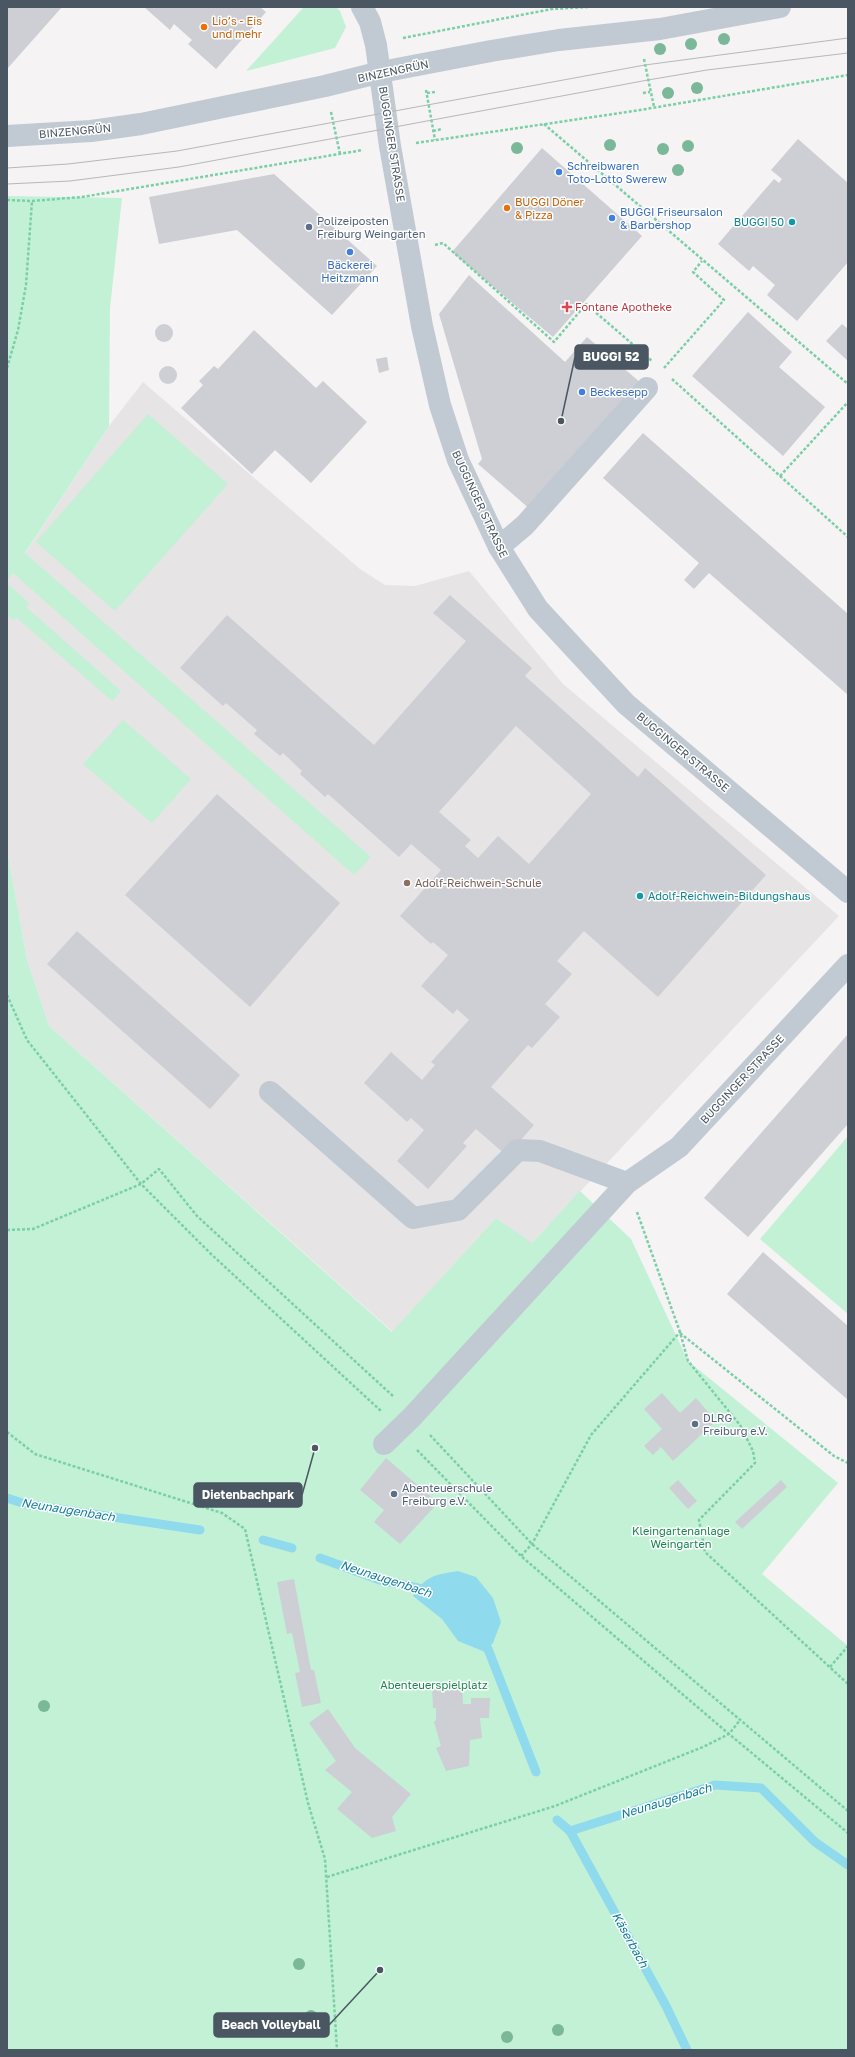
<svg xmlns="http://www.w3.org/2000/svg" width="855" height="2057" font-family="'Golos Text',sans-serif">
	<style>
		.education { fill: #e6e4e5 }
		.green { fill: #c3f1d5 }
		.water { fill: #90daee }
		.lines { fill: none; stroke-linecap: round; stroke-linejoin: round }
		.stream { stroke: #90daee; stroke-width: 9 }
		.building { fill: #cdcfd5; fill-rule: evenodd }
		.path { stroke: #7ad0a6; stroke-width: 2.5; stroke-dasharray: 3 2; stroke-linecap: butt }
		.minor { stroke: #c1cad2; stroke-width: 22 }
		.tram { stroke: #b5b8bd; stroke-width: 1 }
		.tree { fill: #7bb799 }
		.food-dot { fill: #e8710a; stroke: #fff; stroke-width: 1.5 }
		.shop-dot { fill: #3f7fe0; stroke: #fff; stroke-width: 1.5 }
		.culture-dot { fill: #0f9aa8; stroke: #fff; stroke-width: 1.5 }
		.service-dot { fill: #5c6f8a; stroke: #fff; stroke-width: 1.5 }
		.health-dot { fill: #e0444e; stroke: #fff; stroke-width: 1.5 }
		.education-dot { fill: #8d6e63; stroke: #fff; stroke-width: 1.5 }
		.labels { text-anchor: middle; stroke-width: 3; stroke-linejoin: round; paint-order: stroke }
		.food-label { font-size: 11px; fill: #c56008; stroke: #fff; text-anchor: start }
		.street-label { font-size: 11px; fill: #4a5661; stroke: #fff }
		.shop-label { font-size: 11px; fill: #366cbe; stroke: #fff; text-anchor: start }
		.service-label { font-size: 11px; fill: #4e5e75; stroke: #fff; text-anchor: start }
		.culture-label { font-size: 11px; fill: #0d838f; stroke: #fff; text-anchor: end }
		.health-label { font-size: 11px; fill: #be3a42; stroke: #fff; text-anchor: start }
		.education-label { font-size: 11px; fill: #785e54; stroke: #fff; text-anchor: start }
		.park-label { font-size: 11px; fill: #17864f; stroke: #fff }
		.water-label { font-size: 12px; font-style: italic; fill: #0c7c9b; stroke: #fff }
		.leader { fill: none; stroke: #4a5661; stroke-width: 1.5 }
		.callout-dot { fill: #4a5661; stroke: #fff; stroke-width: 1.5 }
		.callout { fill: #4a5661; stroke: #4a5661; stroke-width: 1.5 }
		.callout-label { font-size: 12px; text-anchor: middle; font-weight: bold; fill: #fff }
	</style>
	<rect width="100%" height="100%" fill="#f5f3f3"/>
	<path class="education" d="M143,382l217,187 25,16 30,1 54,-15 94,113 276,232 -308,328 -35,-26 -103,114 -344,-306 -22,-66 -20,-110v-269l102,-155z"/>
	<g class="green">
		<path d="M304,7h32l4,4 6,16 -11,21 -89,23z"/>
		<path d="M7,196l115,2 -12,110 -1,118 -84,127 346,304 -17,18 -341,-302 -6,8z"/>
		<path d="M148,414l80,70 -113,127 -79,-69z"/>
		<path d="M9,585l20,18 -3,4 95,84 -9,10 -96,-84 -2,4 -7,-6v-28z"/>
		<path d="M123,720l68,59 -39,44 -69,-59z"/>
		<path d="M7,850l20,110 22,66 343,306 104,-114 36,25 48,-52 51,48 57,122 150,122 -76,91 86,72v404h-841z"/>
		<path d="M848,1136v178l-88,-75z"/>
	</g>
	<path class="water" d="M458,1571l18,6 17,21 8,24 -8,21 -8,9 -27,-11 -16,-22 -29,-23c13,-21 22,-21 45,-25z"/>
	<g class="lines">
		<g class="stream">
			<path d="M7,1498l18,6 175,26"/>
			<path d="M263,1540l29,8"/>
			<path d="M320,1558l60,22 38,8 11,4"/>
			<path d="M482,1639l6,10 48,123"/>
			<path d="M557,1820l13,11 145,-46 46,3 54,54 33,23"/>
			<path d="M570,1831l96,175 21,44"/>
		</g>
	</g>
	<g class="building">
		<path d="M7,7h55l-55,62z"/>
		<path d="M144,7h116l6,5 -50,57 -28,-25 4,-4 -18,-16 -4,6z"/>
		<path d="M798,139l50,44v79l-51,59 -30,-26 8,-10 -22,-19 -4,5 -31,-27 56,-65 5,4 3,-4 -11,-9z"/>
		<path d="M542,148l100,88 -89,101 -101,-85z"/>
		<path d="M274,174l103,92 -45,49 -95,-85 -78,14 -10,-47z"/>
		<path d="M469,275l96,87 22,-25 54,46 -109,128 -54,-47 4,-5 -43,-145z"/>
		<path d="M748,312l44,40 -13,15 46,40 -42,49 -91,-80z"/>
		<circle cx="164" cy="333" r="9"/>
		<path d="M842,324l6,5v32l-22,-20z"/>
		<path d="M254,330l62,58 7,-7 44,41 -56,61 -36,-33 -23,24 -71,-66 22,-23 -4,-4 15,-15 4,3z"/>
		<path d="M387,357l2,13 -10,3 -3,-14z"/>
		<circle cx="168" cy="375" r="9"/>
		<path d="M643,433l205,181v81l-139,-122 -15,16 -10,-9 15,-17 -96,-85z"/>
		<path d="M450,595l82,73 -7,8 113,101 7,-9 121,107 -108,122 -74,-66 -27,30 15,13 -27,30 15,13 -28,31 -4,-3 -37,42 43,38 -27,31 -31,-27 -13,14 4,3 -39,43 -31,-28 27,-31 -13,-12 -4,4 -43,-39 27,-31 31,28 13,-15 -4,-3 38,-42 -12,-11 -4,5 -32,-28 27,-31 -15,-13 -2,2 -31,-28 41,-46 -30,-26 -12,13 -71,-63 -3,3 -25,-23 2,-3 -19,-18 -3,3 -26,-22 3,-4 -31,-27 -3,3 -43,-38 47,-53 147,130 92,-104 -33,-28zM516,726l75,68 -62,70 -31,-28 -20,22 -13,-12 6,-6 -32,-28z"/>
		<path d="M217,794l123,109 -90,104 -125,-112z"/>
		<path d="M77,931l163,144 -30,34 -163,-145z"/>
		<path d="M848,1034v90l-100,113 -44,-39z"/>
		<path d="M763,1252l85,74v74l-121,-106z"/>
		<path d="M662,1393l18,20 16,-15 20,23 -43,40 -12,-14 -8,8 -9,-9 18,-17 -18,-20z"/>
		<path d="M386,1458l52,45 -38,41 -26,-22 10,-12 -24,-20z"/>
		<path d="M678,1480l19,21 -9,8 -19,-21z"/>
		<path d="M781,1480l6,7 -45,42 -7,-7z"/>
		<path d="M294,1579l17,91h3l7,33 -19,4 -7,-34 5,-1 -8,-39 -5,1 -10,-52z"/>
		<path d="M462,1683l1,21h8v-6h19l-1,20h-9l2,20 -12,2 -1,26 -23,5 -10,-23 5,-2 -7,-24 2,-2v-12h-3l-1,-23z"/>
		<path d="M328,1709l27,39 56,46 -19,23 4,14 -24,7 -35,-29 15,-17 -27,-22 11,-9 -27,-38z"/>
	</g>
	<g class="lines">
		<g class="path">
			<path d="M403,38l149,-29 37,-2"/>
			<path d="M644,59l10,48"/>
			<path d="M426,90l9,50"/>
			<path d="M427,93l8,-1"/>
			<path d="M643,93l7,-1"/>
			<path d="M331,112l9,42"/>
			<path d="M544,124l304,260"/>
			<path d="M433,131l9,-2"/>
			<path d="M416,143l218,-32 214,-36"/>
			<path d="M7,200l25,1 50,-4 281,-47"/>
			<path d="M435,245l8,-2 111,99 32,-38 66,57"/>
			<path d="M7,368l11,-38 8,-45 6,-84"/>
			<path d="M664,368l60,-68 -31,-28 9,-11"/>
			<path d="M672,379l176,158"/>
			<path d="M780,476l68,-74"/>
			<path d="M7,995l20,45 114,144 70,70 170,157"/>
			<path d="M637,1212l43,120 8,29 52,64 13,26 2,12 -56,57 6,32 143,132"/>
			<path d="M7,1230l26,-1 108,-45 18,-15 38,47 197,181"/>
			<path d="M680,1333l154,123 14,7"/>
			<path d="M7,1432l28,22 187,59 23,16 63,274 17,56 12,191"/>
			<path d="M430,1435l102,109 316,267"/>
			<path d="M417,1450l104,106 208,178 119,99"/>
			<path d="M521,1556l11,-12 59,-109 89,-103"/>
			<path d="M830,1667l18,-21"/>
			<path d="M327,1877l228,-71 148,-59 26,-13 11,-14"/>
		</g>
		<g class="minor">
			<path d="M362,7l8,15 6,23 14,101 32,180 18,79 18,55 41,87 39,62 88,95 222,188"/>
			<path d="M7,136l84,-5 50,-7 184,-38 56,-14 110,-21 68,-11 101,-11 120,-22"/>
			<path d="M499,547l26,-22 122,-137"/>
			<path d="M270,1092l143,126 45,-8 60,-60 22,1 87,32"/>
			<path d="M384,1444l28,-27 215,-234 52,-36 169,-182"/>
		</g>
		<g class="tram">
			<path d="M7,168l61,-4 109,-13 468,-86 203,-27"/>
			<path d="M7,184l63,-3 109,-14 469,-87 59,-10 141,-17"/>
		</g>
	</g>
	<g class="tree">
		<circle cx="724" cy="39" r="6"/>
		<circle cx="691" cy="44" r="6"/>
		<circle cx="660" cy="49" r="6"/>
		<circle cx="697" cy="88" r="6"/>
		<circle cx="668" cy="93" r="6"/>
		<circle cx="610" cy="145" r="6"/>
		<circle cx="688" cy="146" r="6"/>
		<circle cx="517" cy="148" r="6"/>
		<circle cx="663" cy="149" r="6"/>
		<circle cx="678" cy="170" r="6"/>
		<circle cx="44" cy="1706" r="6"/>
		<circle cx="299" cy="1964" r="6"/>
		<circle cx="311" cy="2016" r="6"/>
		<circle cx="558" cy="2030" r="6"/>
		<circle cx="507" cy="2037" r="6"/>
	</g>
	<g class="food-dot">
		<circle cx="204" cy="27" r="4"/>
		<circle cx="507" cy="208" r="4"/>
	</g>
	<g class="shop-dot">
		<circle cx="559" cy="172" r="4"/>
		<circle cx="612" cy="218" r="4"/>
		<circle cx="350" cy="252" r="4"/>
		<circle cx="582" cy="392" r="4"/>
	</g>
	<g class="culture-dot">
		<circle cx="792" cy="222" r="4"/>
		<circle cx="640" cy="896" r="4"/>
	</g>
	<g class="service-dot">
		<circle cx="309" cy="227" r="4"/>
		<circle cx="695" cy="1424" r="4"/>
		<circle cx="394" cy="1494" r="4"/>
	</g>
	<path class="health-dot" d="M565 301h4v4h4v4h-4v4h-4v-4h-4v-4h4z"/>
	<circle class="education-dot" cx="407" cy="883" r="4"/>
	<g class="labels">
		<g class="food-label">
			<text x="212" y="25">Lio’s - Eis<tspan x="212" dy="13">und mehr</tspan></text>
			<text x="515" y="206">BUGGI Döner<tspan x="515" dy="13">&amp; Pizza</tspan></text>
		</g>
		<g class="street-label">
			<text transform="translate(393 71) rotate(-12)" y="4">BINZENGRÜN</text>
			<text transform="translate(75 131) rotate(-5)" y="4">BINZENGRÜN</text>
			<text transform="translate(392 144) rotate(81)" y="4">BUGGINGER STRASSE</text>
			<text transform="translate(480 504) rotate(65)" y="4">BUGGINGER STRASSE</text>
			<text transform="translate(683 752) rotate(40)" y="4">BUGGINGER STRASSE</text>
			<text transform="translate(742 1079) rotate(-47)" y="4">BUGGINGER STRASSE</text>
		</g>
		<g class="shop-label">
			<text x="567" y="170">Schreibwaren<tspan x="567" dy="13">Toto-Lotto Swerew</tspan></text>
			<text x="620" y="216">BUGGI Friseursalon<tspan x="620" dy="13">&amp; Barbershop</tspan></text>
			<text x="350" y="269" text-anchor="middle">Bäckerei<tspan x="350" dy="13">Heitzmann</tspan></text>
			<text x="590" y="396">Beckesepp</text>
		</g>
		<g class="service-label">
			<text x="317" y="225">Polizeiposten<tspan x="317" dy="13">Freiburg Weingarten</tspan></text>
			<text x="703" y="1422">DLRG<tspan x="703" dy="13">Freiburg e.V.</tspan></text>
			<text x="402" y="1492">Abenteuerschule<tspan x="402" dy="13">Freiburg e.V.</tspan></text>
		</g>
		<g class="culture-label">
			<text x="784" y="226">BUGGI 50</text>
			<text x="648" y="900" text-anchor="start">Adolf-Reichwein-Bildungshaus</text>
		</g>
		<g class="health-label">
			<text x="575" y="311">Fontane Apotheke</text>
		</g>
		<g class="education-label">
			<text x="415" y="887">Adolf-Reichwein-Schule</text>
		</g>
		<g class="park-label">
			<text x="681" y="1535">Kleingartenanlage<tspan x="681" dy="13">Weingarten</tspan></text>
			<text x="434" y="1689">Abenteuerspielplatz</text>
		</g>
		<g class="water-label">
			<text transform="translate(68 1510) rotate(9)" y="4">Neunaugenbach</text>
			<text transform="translate(386 1579) rotate(18)" y="4">Neunaugenbach</text>
			<text transform="translate(666 1801) rotate(-17)" y="4">Neunaugenbach</text>
			<text transform="translate(630 1940) rotate(61)" y="4">Käserbach</text>
		</g>
	</g>
	<path class="leader" d="M561 421L575 357M315 1448L302 1495M380 1970L329 2025"/>
	<g class="callout-dot">
		<circle cx="561" cy="421" r="4"/>
		<circle cx="315" cy="1448" r="4"/>
		<circle cx="380" cy="1970" r="4"/>
	</g>
	<g class="callout">
		<rect x="575" y="345" width="73" height="24" rx="4"/>
		<rect x="194" y="1483" width="108" height="24" rx="4"/>
		<rect x="214" y="2013" width="115" height="24" rx="4"/>
	</g>
	<g class="callout-label">
		<text x="611" y="361">BUGGI 52</text>
		<text x="248" y="1499">Dietenbachpark</text>
		<text x="271" y="2029">Beach Volleyball</text>
	</g>
	<rect width="855" height="2057" fill="none" stroke="#4a5661" stroke-width="16"/>
</svg>
